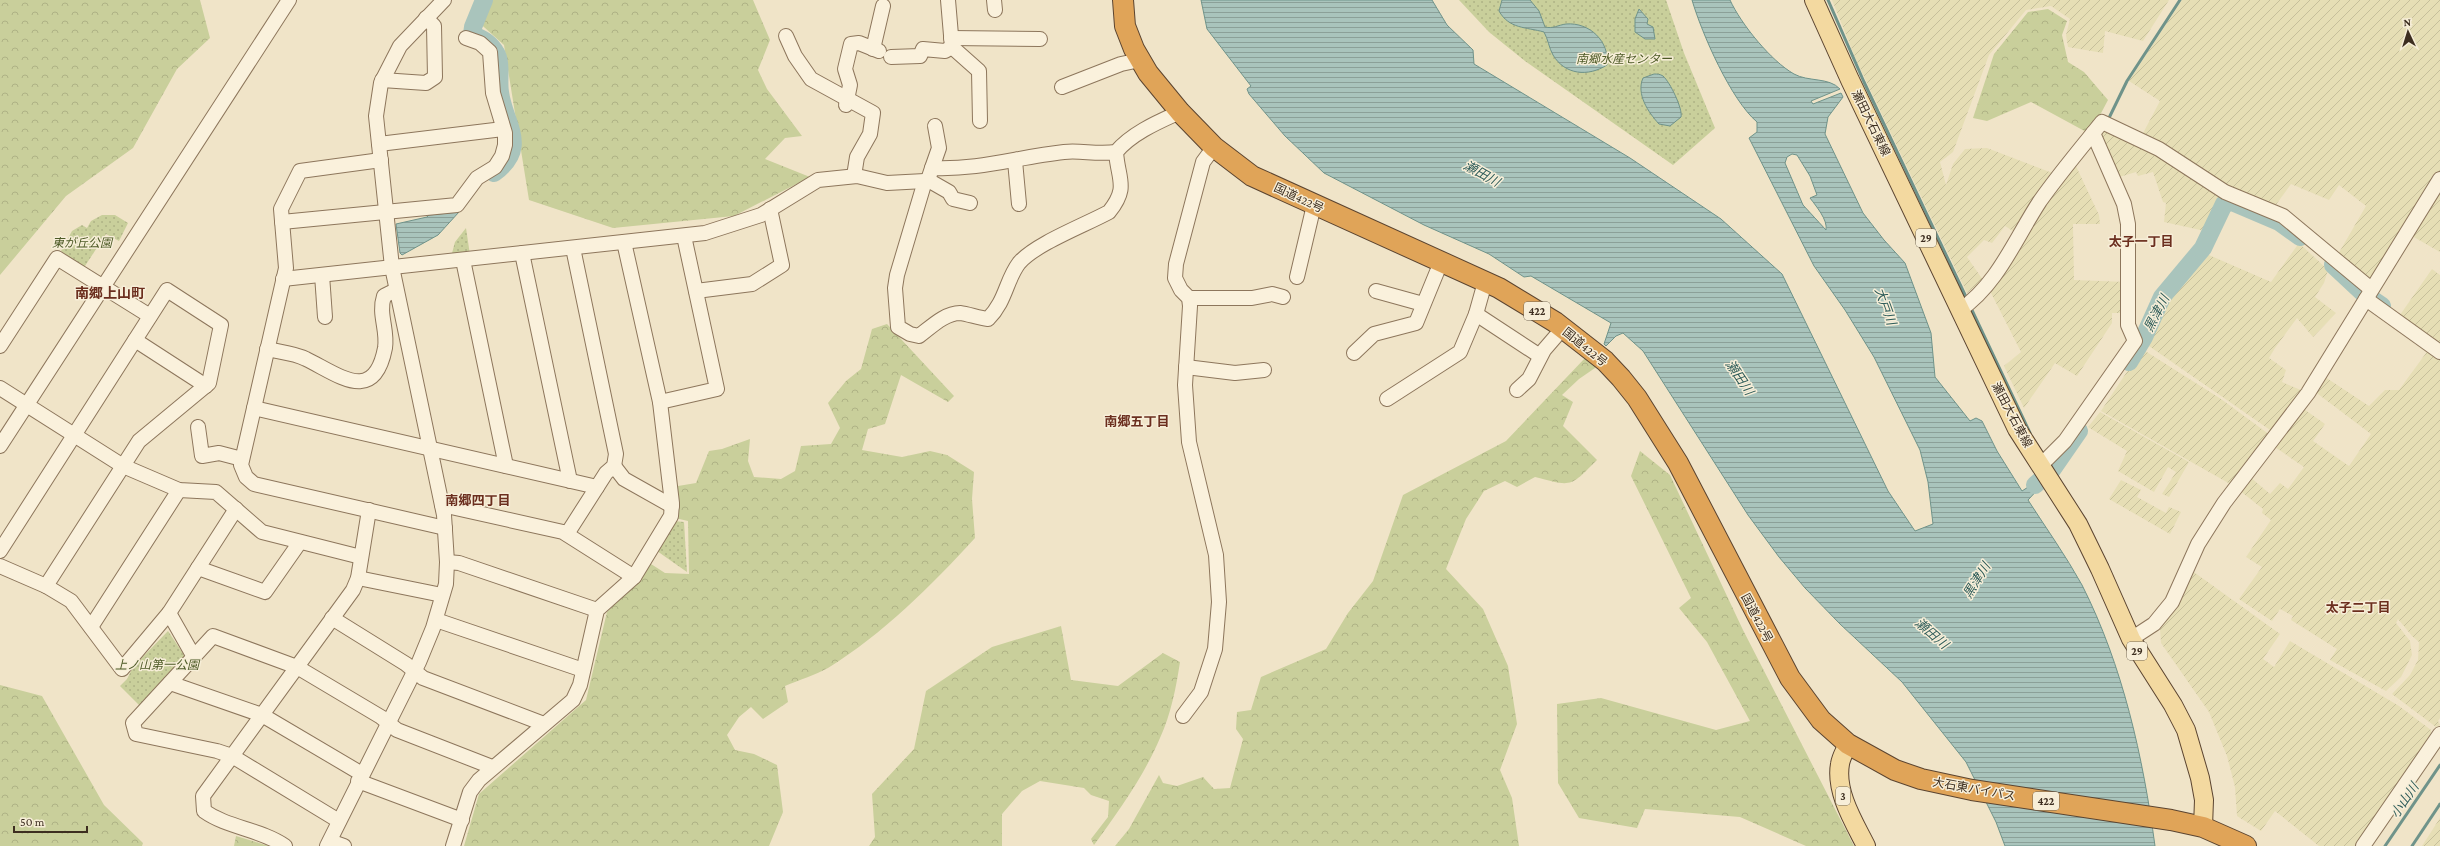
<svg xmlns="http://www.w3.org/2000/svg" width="2440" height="846" font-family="'Crimson Pro','Noto Sans JP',serif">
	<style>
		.farmland { fill: url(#farmland-furrows) }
		.forest { fill: url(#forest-crowns) }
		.park { fill: url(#park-dots) }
		.water { fill: url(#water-rules); stroke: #6f938a; fill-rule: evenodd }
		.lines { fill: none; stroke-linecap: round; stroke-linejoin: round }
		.stream { stroke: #6f938a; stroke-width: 3 }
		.river { stroke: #a9c4bc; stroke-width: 18 }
		.minor-casing { stroke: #8d765c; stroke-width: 16 }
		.major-casing { stroke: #5b4430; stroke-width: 20 }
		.highway-casing { stroke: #5b4430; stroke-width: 22 }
		.minor { stroke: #faf1dc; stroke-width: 14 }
		.major { stroke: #f3d9a0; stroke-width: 18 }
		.highway { stroke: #e0a458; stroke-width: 20 }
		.labels { text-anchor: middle; stroke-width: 3; stroke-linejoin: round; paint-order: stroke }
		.shield { fill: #f7eed8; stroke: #756857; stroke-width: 1 }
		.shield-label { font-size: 11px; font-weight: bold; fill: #3d2e20 }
		.park-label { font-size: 12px; font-style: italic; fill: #4d5a26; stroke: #f7eed8 }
		.street-label { font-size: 12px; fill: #3d2e20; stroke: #f7eed8 }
		.water-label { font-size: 13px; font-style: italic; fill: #2f5d5a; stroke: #f7eed8 }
		.neighbourhood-label { font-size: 13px; font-weight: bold; fill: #6b2e1e; stroke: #f7eed8 }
		.quarter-label { font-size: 14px; font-weight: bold; fill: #6b2e1e; stroke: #f7eed8 }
	</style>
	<defs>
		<pattern id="farmland-furrows" width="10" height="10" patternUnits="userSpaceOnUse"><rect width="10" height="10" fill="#e6deb5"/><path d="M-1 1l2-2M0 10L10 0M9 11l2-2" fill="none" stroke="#c6bf9b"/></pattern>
		<pattern id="forest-crowns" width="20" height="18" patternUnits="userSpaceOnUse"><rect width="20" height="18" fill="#c9cf9b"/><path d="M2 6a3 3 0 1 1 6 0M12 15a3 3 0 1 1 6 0" fill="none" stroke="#aeb285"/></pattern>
		<pattern id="park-dots" width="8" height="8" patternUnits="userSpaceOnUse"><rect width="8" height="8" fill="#c9cf9b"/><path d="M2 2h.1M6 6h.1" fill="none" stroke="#aeb285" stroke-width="1.8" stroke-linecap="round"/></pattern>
		<pattern id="water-rules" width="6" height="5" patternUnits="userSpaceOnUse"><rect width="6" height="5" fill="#a9c4bc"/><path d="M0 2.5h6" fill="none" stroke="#8ba098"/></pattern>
	</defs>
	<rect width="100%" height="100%" fill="#f0e4c8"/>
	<g class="farmland">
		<path d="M1832,0h337l-26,41 -38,-10 -2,22 -35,-6 -2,-12 4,-16 -19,-13 -25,4 -37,45 -36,97 -13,10 6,23 7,-21 12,-15 22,-1 68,26 -39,59 -11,-7 -13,17 -8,-3 -17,17 16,23 -16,13 -110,-231z"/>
		<path d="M2182,0h258v172l-69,105 -6,1 -28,-22 29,-50 -27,-21 -10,15 -38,-16 -16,22 -35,-12 -99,-57 19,-36 -31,-20z"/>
		<path d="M2105,128l50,23 67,43 -17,37 -41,-9 2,-19 -3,-1 -10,-30 -15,4 -2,-4 -20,6 -16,-43z"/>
		<path d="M2075,164l24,51 1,9h-27l1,56 52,2 -1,31h-13v10l-35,53 -22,-13 -31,45 -20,-42 17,-14 -31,-61 49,-78z"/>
		<path d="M2440,186v66l-28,-16z"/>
		<path d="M2299,243l29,27 -4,13 -9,14 21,16 -23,24 -16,-19 -22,30 -6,10 17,12 -4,12 21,9 -30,41 -127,-88 12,-33 44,-59 69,30z"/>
		<path d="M2432,269l8,6v68l-40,-28z"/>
		<path d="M2142,349l79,50 49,36 -38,50 -131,-74z"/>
		<path d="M2429,349l11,8v361l-2,3 2,4 -4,2 -44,-33 18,-19 8,-15 1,-18 -7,-6 -14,-17 -2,4 14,18 2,14 -11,22 -15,14 -56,-31 7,-11 -46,-29 2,-4 -13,-7 -8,12 -33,-22 23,-32 -16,-10 25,-37 -9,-7 1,-4 -24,-19 10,-14 21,18 10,-11 8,6 16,-22 -32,-22 29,-38 24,17 -12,17 36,25 22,-32 -57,-43 8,-16 47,31 16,-16h14z"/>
		<path d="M2100,412l89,50 -20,35 -7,-3 14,-22 -8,-5 -14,25 -36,-21 9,-20 -39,-24z"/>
		<path d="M2121,480l20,10 -4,7 29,16 3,-6 12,5 -11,22 -61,-35z"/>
		<path d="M2191,570l89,64 -17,25 11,8 16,-26 109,65 32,24v7l-77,109h-35l-44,-35 -14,20 -24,-15 -2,-29 -8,-31 -18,-44 -48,-69 -1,-15z"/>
		<path d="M2440,818v28h-18z"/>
	</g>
	<g class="forest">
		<path d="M0,0h200l10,38 -33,31 -44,79 -67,48 -66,79z"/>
		<path d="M483,0h270l17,40 -12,30 9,19 35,47 -17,2 -20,21 45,18 -76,39 -121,12 -84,-28 -25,-155 -29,-26z"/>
		<path d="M2048,9l19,12 -5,14 6,27 16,10 24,28 -18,34 -59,-32 -44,19 -14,-3 21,-64 34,-42z"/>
		<path d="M887,324l67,72 -6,6 -47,-27 -16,49 -17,5 -6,21 40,7 28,-6 17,4 27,17 -2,27 3,39c-44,48 -92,96 -147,130 -13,7 -29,12 -43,18l3,16 -25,17 -12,-12 -12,10 -12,18 8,15 19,4 23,11 6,47 -14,34h-305l15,-52 107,-94 21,-88 30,-30 14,-18 14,9 24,1 -1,-53 -13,-3 3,-32 18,-3 13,-32 13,-2 28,-10 -2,22 6,16 27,2 14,-8 6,-25 30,-2 9,-16 -12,-25 18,-22 15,-12 11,-40z"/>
		<path d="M1586,357l10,4 -1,7 -16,11 -17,16 11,7 -10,24 34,34c-27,27 -24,27 -62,17l-18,10 -12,-6 -21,10 -18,28 -20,50 37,40 25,57 9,58 -17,46 12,28 7,48h-404l14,-17 30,-54 4,8 14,3 26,-9 11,12 16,-1 13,-49 -7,-10 1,-17 14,-2 10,-33 65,-28 22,-36 25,-32 30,-86 103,-54z"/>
		<path d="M1640,451l30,24 73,155 111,216h-48l-66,-29 -95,-8 -8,19 -58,-10 -21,-35 -1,-79 44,-6 115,32 34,-9 -43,-79 -28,-34 12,-10 -60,-122z"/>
		<path d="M1061,626l10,54 47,6 45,-33 17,9c-4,26 -9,52 -20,76 -16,38 -42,74 -66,107l-3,-6 17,-22 1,-16 -18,-6 -7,-7 -44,-7 -18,10 -20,23v32h-133l6,-9 -3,-43 42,-45 12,-58 66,-44z"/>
		<path d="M0,685l42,11 62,109 39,38 -1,3h-142z"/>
		<path d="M236,836l33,10h-35z"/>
	</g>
	<g class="park">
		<path d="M1459,0h207l18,53 31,75 -42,37 -148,-104 -36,-29z"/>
		<path d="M102,215h13l13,8 -9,18 -13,-7 -23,35 -22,-18 11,-20 10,-6 5,3 4,-7z"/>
		<path d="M466,228l4,27 -19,2 4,-15z"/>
		<path d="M674,521l10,1 3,50 -30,-21z"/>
		<path d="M168,631l18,27 -45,49 -21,-21 7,-7 6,-12z"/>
	</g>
	<g class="water">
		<path d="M1201,0h231l15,25 26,25 1,14 156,94 91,61 61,55 106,217 27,40 18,-7 -5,-42 -8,-32 -46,-93 -29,-47 -31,-44 -65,-128 8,-6v-10c-26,-22 -55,-88 -65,-122h38c11,24 41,61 64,74 14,8 35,3 46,15l-29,12 2,3 28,-11 2,4 -15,20 -3,17 38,79 21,27 21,23 26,70 4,44 35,44 6,-3 6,3 15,30 25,40 17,-11 3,5 -14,15c18,28 38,56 54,85 41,81 61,172 73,261h-150l-9,-24 -30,-60 -64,-80 -62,-58 -35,-36 -26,-31 -31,-42 -105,-164 -20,-18 -7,3 -10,10 -2,-2 7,-21 -80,-47 -7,1 -35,-23 -65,-29 -100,-52 -39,-37 -36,-42 -2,-5 4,-3 -44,-57zM1792,154l5,1 13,21 7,19 -7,3c6,8 18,22 16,32l-23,-25 -18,-42 2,-6z"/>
		<path d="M1502,0h28l9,11 6,16c8,2 13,-2 21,-3 24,-2 44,18 41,41 -19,12 -42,10 -54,-10 -4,-7 -5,-16 -9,-23 -18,-5 -35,-3 -45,-21z"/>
		<path d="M1639,9l9,10 -1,5 6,3 2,12h-10l-10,-7v-13z"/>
		<path d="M1654,74c3,0 6,0 9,2 7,6 20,33 18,41l-11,9 -11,-2c-11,-12 -23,-30 -16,-46z"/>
		<path d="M459,212l-21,23 -36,20 -2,-2 -4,-29 31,-7 2,-2z"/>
	</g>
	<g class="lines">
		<g class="stream">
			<path d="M1828,0l36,82 103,217"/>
			<path d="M2108,120l19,-39 53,-81"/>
			<path d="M1970,306l60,127"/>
			<path d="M2385,846l55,-81"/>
			<path d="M2412,846l28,-42"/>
		</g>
		<g class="river">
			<path d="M484,0l-11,27 -1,7c10,5 18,8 24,19 6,10 2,28 4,39 4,32 30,55 -6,81"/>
			<path d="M2333,265l30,28 19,13"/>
			<path d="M2129,362l15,-25 18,-40 41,-49 21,-44 8,-2 47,20 21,15"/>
			<path d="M2035,485l17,-15 27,-39"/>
		</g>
		<g class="minor-casing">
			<g id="minor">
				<path d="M948,0l4,47 27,24 1,50"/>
				<path d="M994,0l1,10"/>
				<path d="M786,36l9,20 16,23 62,34 -3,21 -13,23 -3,19"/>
				<path d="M951,38l89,1"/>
				<path d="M873,49l10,-43"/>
				<path d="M891,57l29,-1 3,-7 22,2 7,-4"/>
				<path d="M382,80l44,3 9,-6 -1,-51 -8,-8"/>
				<path d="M1062,87l59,-23 19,-4"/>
				<path d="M846,105l4,-20 -5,-16 6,-25 8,-1 20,8"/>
				<path d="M379,144l124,-15"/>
				<path d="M1116,152c2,28 13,35 -7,60 -24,13 -74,32 -90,51 -13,17 -13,38 -31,56 -9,-1 -20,-5 -28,-6 -15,0 -29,14 -41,23l-9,-2 -12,-7 -3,-39 2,-13 28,-94 3,-1 4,-12c49,2 85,-11 132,-16 17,-2 33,3 52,0 16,-19 42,-30 64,-40"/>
				<path d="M381,160l-81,11 -19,38 5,59 -45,197 5,12 8,7 191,44"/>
				<path d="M1015,161l4,43"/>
				<path d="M932,168l7,-20 -4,-22"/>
				<path d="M928,180l21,12 4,7 17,4"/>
				<path d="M282,222l175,-17 20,-27 18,-11 7,-11 3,-11v-12l-12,-40 -3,-41 -10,-9 -14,-5"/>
				<path d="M522,253l48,228"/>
				<path d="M463,260l43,206"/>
				<path d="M322,275l3,42"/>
				<path d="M1297,277l17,-72"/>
				<path d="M283,279l422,-46 56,-18 57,-35 39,-4 30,7 38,-2"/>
				<path d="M696,291l56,-7 30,-19 -12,-56"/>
				<path d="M1376,291l47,13"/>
				<path d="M1189,298h63l20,-4 11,3"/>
				<path d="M2366,299l74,53"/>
				<path d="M1960,310c38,-26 55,-71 80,-109 19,-27 41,-53 62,-79l57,27 66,43 58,24 88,73"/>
				<path d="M1476,314l64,42"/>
				<path d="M135,340l71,46"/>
				<path d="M0,346l57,-88 93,58"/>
				<path d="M267,349c13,3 28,4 39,10 33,16 68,46 79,-11 3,-18 -7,-34 -1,-52l10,-5"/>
				<path d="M1354,353l20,-19 42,-11 25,-61"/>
				<path d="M1186,367l49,6 29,-3"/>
				<path d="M0,388l123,78 56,24 37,2 46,40 99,25"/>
				<path d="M1517,390l12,-11 15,-29 19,-22"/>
				<path d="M1387,399l73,-47 16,-38 9,-32"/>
				<path d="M660,402l57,-13 -33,-153"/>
				<path d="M254,408l343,79"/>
				<path d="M198,427l4,29 17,-3 23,6"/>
				<path d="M0,446l289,-446"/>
				<path d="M614,466l10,13 48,27"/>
				<path d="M2040,466l25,-25 70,-100 -7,-16v-101l-4,-20 -31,-71"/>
				<path d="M442,505l121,27 71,45"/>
				<path d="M567,534l39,-61 8,-7 2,-12 -43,-206"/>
				<path d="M0,551l167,-261 54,35 -12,58 -70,58 -93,145"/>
				<path d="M447,562l12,1 138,47"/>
				<path d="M0,566l46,20 25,15 51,68 47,-56 67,-104"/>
				<path d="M198,568l67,24 35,-50"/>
				<path d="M358,578l84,17"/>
				<path d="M169,613l25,44"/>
				<path d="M332,618l74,46 17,14 121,46"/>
				<path d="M436,620l147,50"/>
				<path d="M91,627l88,-137"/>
				<path d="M2131,639l23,-15 18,-22 26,-58 26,-41 84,-110 132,-214"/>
				<path d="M170,683l92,32 100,59"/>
				<path d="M1183,716l18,-24 14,-43 4,-47 -3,-47 -27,-113 -4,-57 5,-79 -1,-8 -8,-8 -6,-12 1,-14 27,-102 11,-15"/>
				<path d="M358,781l104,39"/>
				<path d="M339,821l-107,-65 -15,-5 -81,-17 -3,-11 80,-87 84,31 84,50 16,13 95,37"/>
				<path d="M330,841l14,5"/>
				<path d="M285,846c-25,-17 -57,-18 -81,-35l-1,-15 150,-206 5,-12 11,-68"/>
				<path d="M327,846l92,-184 14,-34 13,-44 1,-22 -3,-47 -52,-248 -16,-151 5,-33 19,-37 44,-46"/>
				<path d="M453,846l17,-54 9,-12 94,-80 7,-15 17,-75 37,-33 37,-61 1,-13 -12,-101 -36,-160"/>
				<path d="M2363,846l77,-112"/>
			</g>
		</g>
		<g class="major-casing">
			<g id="major">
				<path d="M1814,0l36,80 167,349 61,95 22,45 31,70 42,66 13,25 14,48 4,22 -1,27"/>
				<path d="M1848,744c-3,7 -7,13 -8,20 -5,28 14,58 26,82"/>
			</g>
		</g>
		<g class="highway-casing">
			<path id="highway" d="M1123,0l2,26 9,23 14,24 32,39 34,35 38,29 247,112 56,34 50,39 16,17 16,20 41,65 112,215 31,42 27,24 47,26 26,9 51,11 199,30 32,7 43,19"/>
		</g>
		<use href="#minor" class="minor"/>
		<use href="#major" class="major"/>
		<use href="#highway" class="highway"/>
	</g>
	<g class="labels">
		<g class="shield">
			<rect x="1916" y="229" width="20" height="18" rx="3"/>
			<rect x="1524" y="302" width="26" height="18" rx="3"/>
			<rect x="2127" y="642" width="20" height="18" rx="3"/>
			<rect x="1836" y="787" width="14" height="18" rx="3"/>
			<rect x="2033" y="792" width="26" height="18" rx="3"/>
		</g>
		<g class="shield-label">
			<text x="1926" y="242">29</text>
			<text x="1537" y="315">422</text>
			<text x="2137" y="655">29</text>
			<text x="1843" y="800">3</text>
			<text x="2046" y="805">422</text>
		</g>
		<g class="park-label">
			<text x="1624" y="63">南郷水産センター</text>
			<text x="82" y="247">東が丘公園</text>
			<text x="157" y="669">上ノ山第一公園</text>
		</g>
		<g class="street-label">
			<text transform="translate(1871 123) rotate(64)" y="4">瀬田大石東線</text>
			<text transform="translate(1299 198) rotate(25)" y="4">国道422号</text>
			<text transform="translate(1585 347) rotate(39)" y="4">国道422号</text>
			<text transform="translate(2012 415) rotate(62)" y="4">瀬田大石東線</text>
			<text transform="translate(1757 618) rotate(62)" y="4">国道422号</text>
			<text transform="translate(1974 789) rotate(10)" y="4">大石東バイパス</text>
		</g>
		<g class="water-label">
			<text transform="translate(1482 173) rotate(29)" y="5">瀬田川</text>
			<text transform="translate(1886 306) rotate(70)" y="5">大戸川</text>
			<text transform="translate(2156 313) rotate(-63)" y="5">黒津川</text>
			<text transform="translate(1740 377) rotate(56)" y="5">瀬田川</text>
			<text transform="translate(1976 580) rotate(-58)" y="5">黒津川</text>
			<text transform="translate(1932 633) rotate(41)" y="5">瀬田川</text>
			<text transform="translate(2404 800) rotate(-56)" y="5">小山川</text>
		</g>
		<g class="neighbourhood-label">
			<text x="2141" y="246">太子一丁目</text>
			<text x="1137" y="426">南郷五丁目</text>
			<text x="478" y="505">南郷四丁目</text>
			<text x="2358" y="612">太子二丁目</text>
		</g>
		<g class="quarter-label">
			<text x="110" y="298">南郷上山町</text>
		</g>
	</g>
	<g transform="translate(2408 32) rotate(356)" stroke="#f7eed8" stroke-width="3" paint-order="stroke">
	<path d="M0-3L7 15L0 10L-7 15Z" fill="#3d2e20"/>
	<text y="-6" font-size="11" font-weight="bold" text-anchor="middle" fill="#3d2e20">N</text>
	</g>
	<path d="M14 826v6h73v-6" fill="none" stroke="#3d2e20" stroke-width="2"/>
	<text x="20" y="826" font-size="12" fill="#3d2e20" stroke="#f7eed8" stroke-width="3" paint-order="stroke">50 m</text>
</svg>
